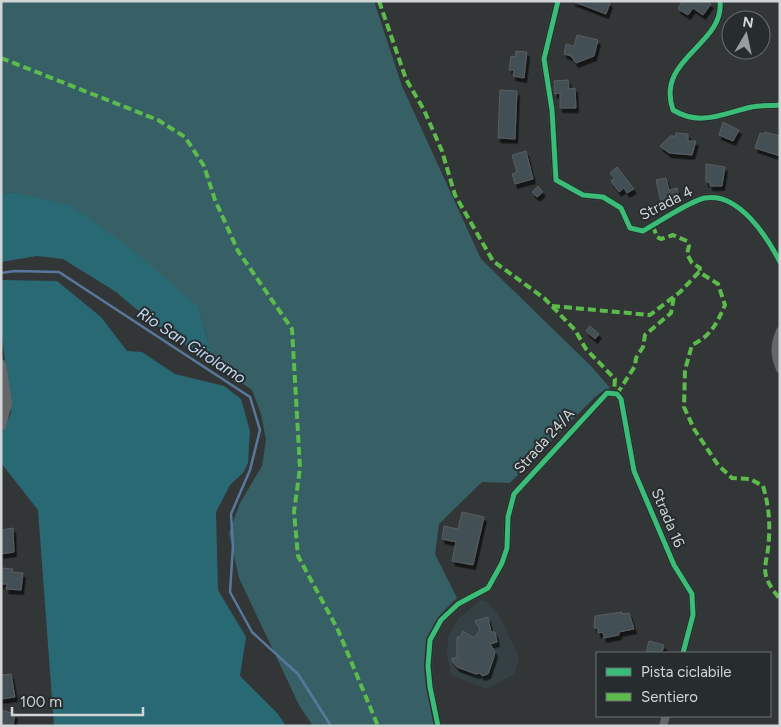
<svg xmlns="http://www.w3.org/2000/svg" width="781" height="727" font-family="Figtree,sans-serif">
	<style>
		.built { fill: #344043 }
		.green { fill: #365f66 }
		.forest { fill: #286974 }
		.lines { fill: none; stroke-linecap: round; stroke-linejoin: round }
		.stream { stroke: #59789d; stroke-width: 2.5 }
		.building { fill: #435055; stroke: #5a5d5f; filter: url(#shadow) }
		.minor { stroke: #656667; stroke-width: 8 }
		.tertiary { stroke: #656667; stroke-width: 10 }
		.quiet { stroke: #5cbc4b; stroke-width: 4; stroke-dasharray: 8 4; stroke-linecap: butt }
		.cycleway-casing { stroke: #272d2e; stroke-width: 8 }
		.cycleway { stroke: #3abd76; stroke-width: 5 }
		.labels { text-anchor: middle; stroke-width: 4; stroke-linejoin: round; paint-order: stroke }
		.street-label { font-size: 15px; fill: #d1d5d6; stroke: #272d2e }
		.water-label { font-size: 16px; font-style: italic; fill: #c5d9f3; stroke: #272d2e }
	</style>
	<defs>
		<filter id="shadow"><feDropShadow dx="2.5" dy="4.5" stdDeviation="0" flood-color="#0009"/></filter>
	</defs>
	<rect width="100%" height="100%" fill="#323637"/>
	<path class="built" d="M481,600l5,1 13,14 20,42 -4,17 -29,15 -35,-14 -4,-19 1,-19 11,-19z"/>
	<path class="green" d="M1,1h373l28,85 79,173 111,108 18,21 -7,3 -9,7 -84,85 -28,-1 -43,42 -4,30 22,44c-46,40 -32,74 -22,128h-122l-14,-21 -60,-127 -10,-45 11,-30 22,-37 4,-26 -5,-26 -9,-24 -38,-26 -15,-56 -186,-116 -12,3z"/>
	<g class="forest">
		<path d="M13,192l59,14 67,49 60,53 15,56 -61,-41 -37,-31 -53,-33 -26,-3 -36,6v-67z"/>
		<path d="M1,280l56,1 44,36 26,34 15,1 33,22 49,12 17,13 9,32 -2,32 -5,10 -13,12 -14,27 2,78 28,47 -6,39 38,38 8,12h-232l-16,-216 -37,-47v-27l10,-23 -10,-87z"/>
	</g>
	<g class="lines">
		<path class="stream" d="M1,273l14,-2 44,1 191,125 10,33 -10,40 -19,44 2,32 -3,46 22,40 46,42 33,52"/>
	</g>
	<g class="building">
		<path d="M572,1h34l4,2 -4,11z"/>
		<path d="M682,1h25l4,3 -8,11 -10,-7 -5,7 -10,-6z"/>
		<path d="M577,35l21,5 -4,16 -18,7 -5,-7 -7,-2 2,-10 8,2z"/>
		<path d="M516,51l11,1 -3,26 -11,-2 1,-6h-5l2,-14 4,1z"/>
		<path d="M568,80l1,9 6,-1 1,20h-16v-15l-5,1 -1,-13z"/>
		<path d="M500,90l17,1 -2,48 -17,-1z"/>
		<path d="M723,122l16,8 -6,11 -14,-6z"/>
		<path d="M765,132l15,4 -2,8 2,1v11l-25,-8 5,-15 4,1z"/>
		<path d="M676,133l12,1v7h8l-4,14 -23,-2 -9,-7 10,-10h6z"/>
		<path d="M526,151l7,28 -18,5 -3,-10 5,-2 -5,-17z"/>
		<path d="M706,164l19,3 -3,19h-12v-4h-4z"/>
		<path d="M617,167l17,22 -7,4 -3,-5 -5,4 -8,-11 3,-3 -4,-5z"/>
		<path d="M666,178l3,12 8,-2 2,9 -18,5 -5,-22z"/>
		<path d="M538,186l5,6 -6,5 -5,-5z"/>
		<path d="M590,326l9,8 -4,5 -9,-8z"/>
		<path d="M462,512l22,5 -11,48 -21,-4 4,-19 -14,-3 2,-13 14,3z"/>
		<path d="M13,528l1,24 -13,2v-24z"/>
		<path d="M1,568l12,1 -1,3 11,1 -2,17 -15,-1 1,-5h-6z"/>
		<path d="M622,612v2l7,-1 5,16 -15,3v3l-15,3 -1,-6 -5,1v-5h-4l1,-12z"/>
		<path d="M488,617l3,15h4l2,10 -7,2 5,8 -1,5 -6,17 -6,2 -2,-3 -4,1 -19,-7 -6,-8 6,-2v-20h3l3,-6 11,7 6,-8 -5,-9z"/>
		<path d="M649,641l15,4 -2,8h-16z"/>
		<path d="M11,674l4,23 -14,2 1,-24z"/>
		<path d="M1,710l14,4 -2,12h-12z"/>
	</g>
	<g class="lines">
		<g class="minor">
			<path d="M558,1l-14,58 8,51 4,70 27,15 20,2 18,11 9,20 13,3c15,-8 46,-30 62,-33 34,-6 62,39 75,64"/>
			<path d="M720,1c5,44 -65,57 -47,109 28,17 50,3 79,-3 9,-2 19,-1 28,-2"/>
			<path d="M780,331c-6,14 -6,24 0,38"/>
			<path d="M438,726l-8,-39 -2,-21 2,-26 11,-20 17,-16 30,-16 14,-25 5,-15 1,-31 6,-23 93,-101 10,1 4,5 13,72 40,94 18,29 1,21 -10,38"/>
			<path d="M663,726l3,-10"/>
		</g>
		<path class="tertiary" d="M1,364l6,39 -6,23"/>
		<g class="quiet">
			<path d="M379,1l27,78 18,31 18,41 13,44 38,66 51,37 31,32 11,19 29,30 -1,13"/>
			<path d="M1,58l157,62 27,17 19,29 11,34 23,51 54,78 8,139 -6,44 4,44 40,74 40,96"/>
			<path d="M653,226l4,11 4,2 12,-4 14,6 2,5 -2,8 5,9 8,5 -1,4"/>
			<path d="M552,306l98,9 30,-23 19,-20 19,12 7,21c-8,18 -14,31 -33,40l-7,25 -1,37 10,22 24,36 14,13 18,1 13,7c5,17 7,32 6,51 -1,31 -13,33 11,62"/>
			<path d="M617,394l18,-28 1,-8 7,-11 2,-12 26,-22 3,-17"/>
		</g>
		<g class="cycleway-casing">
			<g id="cycleway">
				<path d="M558,1l-14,58 8,51 4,70 27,15 20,2 18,11 9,20 13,3c15,-8 46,-30 62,-33 34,-6 62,39 75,64"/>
				<path d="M720,1c5,44 -65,57 -47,109 28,17 50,3 79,-3 9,-2 19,-1 28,-2"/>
				<path d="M438,726l-8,-39 -2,-21 2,-26 11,-20 17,-16 30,-16 14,-25 5,-15 1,-31 6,-23 93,-101 10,1 4,5 13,72 40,94 18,29 1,21 -10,38"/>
			</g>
		</g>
		<use href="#cycleway" class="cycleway"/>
	</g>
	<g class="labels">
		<g class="street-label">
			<text transform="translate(666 203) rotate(-27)" y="5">Strada 4</text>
			<text transform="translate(544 441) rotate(-48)" y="5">Strada 24/A</text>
			<text transform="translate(668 518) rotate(67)" y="5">Strada 16</text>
		</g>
		<g class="water-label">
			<text transform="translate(192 345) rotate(33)" y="6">Rio San Girolamo</text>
		</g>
	</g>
	<rect width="781" height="727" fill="none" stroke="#d1d5d6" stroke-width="5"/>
	<rect x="596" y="652" width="175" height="65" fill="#272d2e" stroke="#6b7071"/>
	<rect x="606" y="668" width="25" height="8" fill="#3abd76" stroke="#6b7071"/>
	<text x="641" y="677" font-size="15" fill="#d1d5d6">Pista ciclabile</text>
	<rect x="606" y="693" width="25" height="8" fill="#5cbc4b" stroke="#6b7071"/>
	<text x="641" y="702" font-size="15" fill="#d1d5d6">Sentiero</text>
	<g transform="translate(746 35) rotate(9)"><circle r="24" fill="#272d2e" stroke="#6b7071"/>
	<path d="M0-4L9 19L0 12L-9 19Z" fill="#999d9e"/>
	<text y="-8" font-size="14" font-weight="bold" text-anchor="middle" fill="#d1d5d6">N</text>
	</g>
	<path d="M12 707v8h131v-8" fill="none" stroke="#d1d5d6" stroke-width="2.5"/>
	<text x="20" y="707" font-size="15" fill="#d1d5d6" stroke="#272d2e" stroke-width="4" paint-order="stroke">100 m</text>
</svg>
